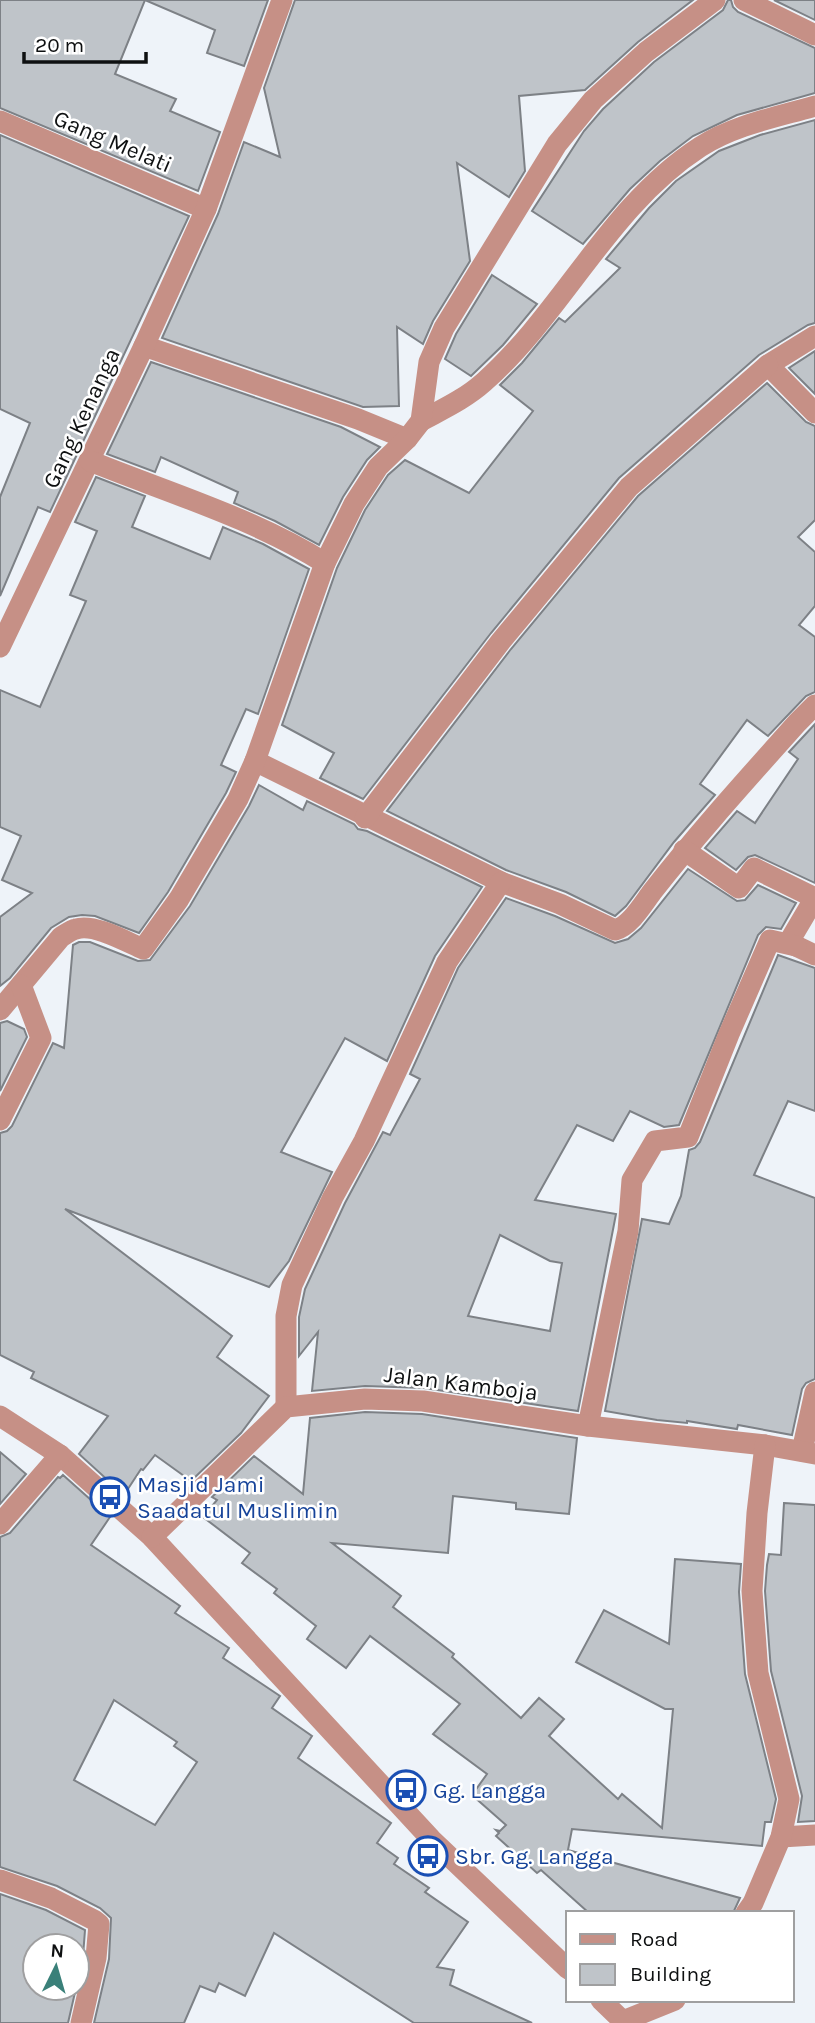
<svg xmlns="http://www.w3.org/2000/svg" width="815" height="2023" font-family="Karla,sans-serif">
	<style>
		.building { fill: #bfc4c9; stroke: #7d8186; stroke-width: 2; fill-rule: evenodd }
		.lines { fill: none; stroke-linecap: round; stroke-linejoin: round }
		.minor { stroke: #c69086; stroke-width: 21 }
		.labels { text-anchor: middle; stroke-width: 5; stroke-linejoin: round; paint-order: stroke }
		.street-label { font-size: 23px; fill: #0e1011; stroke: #fff }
		.transit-label { font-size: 23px; fill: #164399; stroke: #fff; text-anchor: start }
	</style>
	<rect width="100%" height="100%" fill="#eef3f9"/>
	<g class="building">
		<path d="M0,0h145l-30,74 61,25 -6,12 50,21 -22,59 -198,-83z"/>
		<path d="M145,0h123l-24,66 -37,-13 8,-23z"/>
		<path d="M295,0h398l-55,42 -53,48 -66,6 6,75 -16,26 -52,-34 13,98 -37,60 -10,23 -26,-17 2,79 -36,1 -201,-69 56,-124 26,-72 36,15 -16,-69z"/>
		<path d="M728,0h3l2,7 5,5 77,36v45l-78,22 -44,21 -33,25 -30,28 -47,55 -51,-33 52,-80 19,-22 51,-47 69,-52z"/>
		<path d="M774,0h41v20z"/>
		<path d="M815,120v203l-7,2 -49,30 -140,123 -128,155 -128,166 -43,-21 14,-25 -52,-28 55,-157 28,-58 23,-35 17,-15 64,33 64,-82 -33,-26 22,-22 37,-45 6,4 55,-54 -14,-9 43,-51 27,-27 43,-30 41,-16z"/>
		<path d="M0,135l189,81 -139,296 -12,-5 -38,89v-99l30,-74 -30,-14z"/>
		<path d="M492,275l45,29 -34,41 -32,31 -26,-17 11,-25z"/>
		<path d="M815,351v43l-26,-26z"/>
		<path d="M151,362l190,65 39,20 -13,13 -24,37 -24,48 -44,-24 -41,-18 4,-11 -77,-35 -6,15 -48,-18z"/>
		<path d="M767,383l39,39 9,4v94l-17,17 17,15v54l-16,19 16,12v55l-9,4 -38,40 -21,-16 -47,64 15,11 -41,47 -48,64 -11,10 -49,-24 -60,-22 -119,-59 124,-162 127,-153z"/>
		<path d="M96,477l49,19 -13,31 78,32 13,-32 40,17 46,25 -51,145 -12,-5 -25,56 15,7 -10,21 -58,99 -29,41 -44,-17 -13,-1 -13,2 -18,11 -41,50 -10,8v-69l32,-24 -30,-13 19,-44 -21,-9v-137l40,17 46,-106 -16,-6 27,-64 -22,-9z"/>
		<path d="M815,724v159l-60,-28 -7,2 -12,13 -31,-22 32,-37 18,12 43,-64 -9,-7z"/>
		<path d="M259,785l44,25 4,-9 47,23 4,5 9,2 115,56 -47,69 -48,105 -42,-23 -64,114 51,20 -43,89 -20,26 -204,-78 167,127 -15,21 52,39 -28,37 -50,48 -36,-26 -12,15 -2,-1 -17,26 -45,-41 29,-38 -77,-38 3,-6 -34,-17v-222l7,-2 5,-5 41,-83 11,5 9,-103 6,-3h11l48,19 12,-1 40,-54 59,-100z"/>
		<path d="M688,869l49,32 8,-1 13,-15 38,18 -15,26 -15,-2 -8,8 -79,190 -15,2 -34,-16 -17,30 -36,-16 -42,75 81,14 -38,197 -154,-23 -59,-2 -53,5 6,-59 -19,24v-39l6,-28 40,-86 38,-71 7,3 30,-56 -10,-5 48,-106 48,-70 49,18 60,27 13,-4 13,-11zM500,1235l50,26 12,2 -12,68 -82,-15z"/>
		<path d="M778,955l37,13v143l-27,-10 -34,74 61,23v181l-9,4 -4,6 -10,46 -54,-10 -1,4 -50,-8v2l-30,-3 -52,-9 37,-192 27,5 12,-28 8,-46 6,-2 5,-6z"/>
		<path d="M7,1021l17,8 3,8 -27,54v-68z"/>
		<path d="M365,1412l57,2 155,24 -8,76 -53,-5v-6l-63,-7 -5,57 -116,-10 69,53 -8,11 61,47 -2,3 69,61 18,-20 25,21 -15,17 69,63 4,-5 40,34 11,-119h-8l-89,-47 28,-52 65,34 6,-85 66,5 -2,28 6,82 31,125 -5,23h-6l-3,24 -190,-17 -4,21 172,48 -7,15h-144l-48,-43 -4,3 -41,-37 3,-3 -3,-3 4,1 6,-6 -34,-30 15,-21 -54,-40 27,-30 -90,-68 -24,32 -39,-29 9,-13 -42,-33 3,-4 -35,-26 8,-10 -47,-36 14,-17 -5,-3 42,-41 49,38 7,-76z"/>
		<path d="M0,1452l26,22 -26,30z"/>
		<path d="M63,1475l47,42 -19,28 89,61 -5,7 54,35 -6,10 57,38 -8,12 40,28 -14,22 93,65 -14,20 21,15 -4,6 35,24 -4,4 43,30 -31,45 17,3 -4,15 82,38h-118l-140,-90 -29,63 -26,-13 -4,9 -15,-6 -16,37h-90l15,-64 2,-41 -11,-10 -43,-22 -57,-19v-330l10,-4 48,-56 2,1zM114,1700l63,42 -3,4 23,16 -42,63 -81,-45z"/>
		<path d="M784,1503l31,2v316l-17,1 4,-26 -31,-125 -6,-80 2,-26 2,-11 12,1z"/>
		<path d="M0,1894l46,16 39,20 -2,26 -6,26v-36h-42v42h41l-8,35h-68z"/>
	</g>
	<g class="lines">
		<g class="minor">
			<path d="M744,0l71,35"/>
			<path d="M0,121l206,88"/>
			<path d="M815,336l-47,29 47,48"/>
			<path d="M144,346l214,73 49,20"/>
			<path d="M421,421c22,-12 44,-22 63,-39 80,-71 125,-176 216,-235 34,-22 77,-30 115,-41"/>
			<path d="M325,563l29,-59 24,-37 29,-28 14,-18 8,-59 15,-34 113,-184 36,-44 53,-48 69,-52"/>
			<path d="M0,647l144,-301 62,-137 76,-209"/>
			<path d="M255,761l246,121 59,22 55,26c15,-4 28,-26 37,-38 46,-59 96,-114 145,-169l18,-18"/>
			<path d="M365,818l136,-177 128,-154 139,-122"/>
			<path d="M684,850l55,38 15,-20 57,28 2,5 -23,39 6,6 19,9"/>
			<path d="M0,1010l61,-73c5,-3 10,-7 15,-8 18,-6 51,13 67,20l36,-50 59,-100 17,-38 70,-198c-72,-45 -156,-70 -235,-102"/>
			<path d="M0,1120l41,-82 -20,-53"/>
			<path d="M286,1407v-91l6,-31 41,-88 31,-56 83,-179 54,-80"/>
			<path d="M0,1416l60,39 92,82 279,302 137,130"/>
			<path d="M588,1426l40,-195 4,-51 23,-39 33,-4 41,-103 41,-94 26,6"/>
			<path d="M802,1451l13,-59"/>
			<path d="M0,1524l60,-69"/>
			<path d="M152,1537l134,-130 79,-8 58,2 165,25 177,19 50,9"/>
			<path d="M781,1837l34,-2"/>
			<path d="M0,1880l51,18 43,22 5,4 -3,34 -15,65"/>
			<path d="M746,1913l7,-10 28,-66 8,-38 -31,-126 -6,-82 5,-78 8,-68"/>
			<path d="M601,2000l24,23"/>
			<path d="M623,2021l52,-21"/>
		</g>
	</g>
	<defs>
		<g id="bus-ring" transform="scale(2.0125)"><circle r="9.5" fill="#fff" stroke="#1a4fb4" stroke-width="1.5"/><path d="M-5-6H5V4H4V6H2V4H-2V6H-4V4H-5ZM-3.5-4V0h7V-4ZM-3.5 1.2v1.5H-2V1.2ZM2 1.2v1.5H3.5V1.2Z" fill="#1a4fb4"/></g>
	</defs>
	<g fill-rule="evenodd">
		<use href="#bus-ring" x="110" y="1497"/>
		<use href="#bus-ring" x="406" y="1790"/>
		<use href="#bus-ring" x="428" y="1856"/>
	</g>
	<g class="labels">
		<g class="street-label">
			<text transform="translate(113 141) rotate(23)" y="8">Gang Melati</text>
			<text transform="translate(81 418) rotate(-65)" y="8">Gang Kenanga</text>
			<text transform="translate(461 1383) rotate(7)" y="8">Jalan Kamboja</text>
		</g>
		<g class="transit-label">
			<text x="137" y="1492">Masjid Jami<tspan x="137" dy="26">Saadatul Muslimin</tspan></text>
			<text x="433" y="1798">Gg. Langga</text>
			<text x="455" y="1864">Sbr. Gg. Langga</text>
		</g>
	</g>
	<rect x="566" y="1911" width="228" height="91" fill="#ffffff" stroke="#9f9fa0" stroke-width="2"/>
	<rect x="580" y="1934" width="35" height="10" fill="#c69086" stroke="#9f9fa0" stroke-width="2"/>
	<text x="630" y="1946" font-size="21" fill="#0e1011">Road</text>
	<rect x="580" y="1964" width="35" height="21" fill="#bfc4c9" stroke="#9f9fa0" stroke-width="2"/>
	<text x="630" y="1981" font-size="21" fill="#0e1011">Building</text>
	<g transform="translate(56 1967) rotate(5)"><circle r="33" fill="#ffffff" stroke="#9f9fa0" stroke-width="2"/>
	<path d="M0-5L12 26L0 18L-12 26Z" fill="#3a8079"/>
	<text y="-10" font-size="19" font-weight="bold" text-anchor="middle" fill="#0e1011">N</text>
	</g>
	<path d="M24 52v10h122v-10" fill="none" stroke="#0e1011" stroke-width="3.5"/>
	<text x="35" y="52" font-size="21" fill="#0e1011" stroke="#ffffff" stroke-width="5" paint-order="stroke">20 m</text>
</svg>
